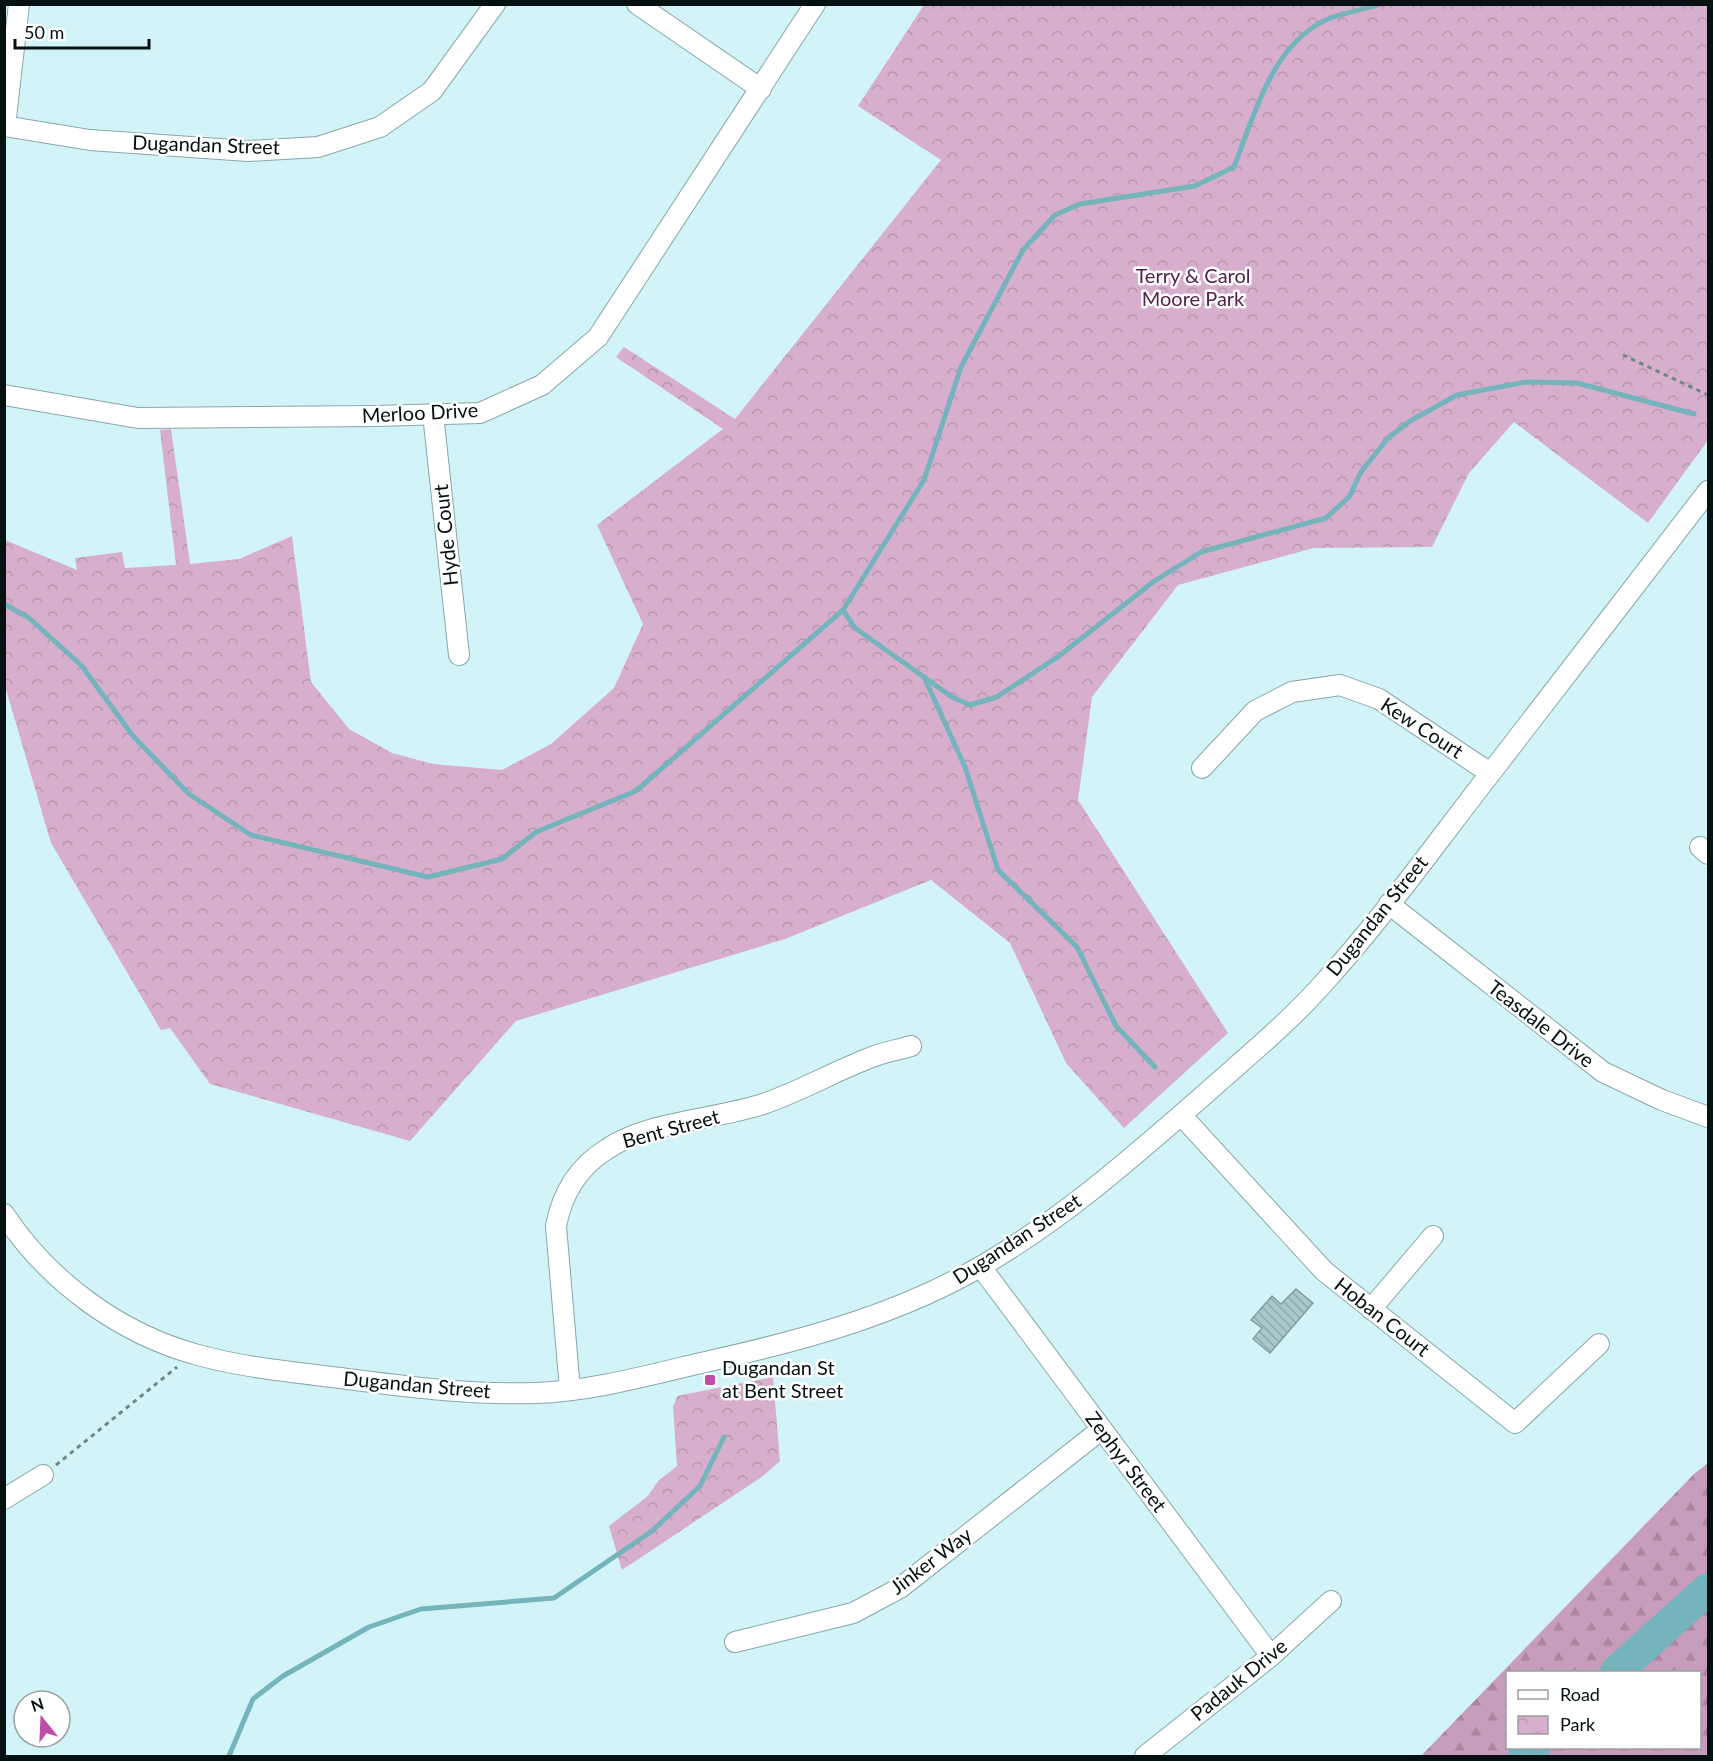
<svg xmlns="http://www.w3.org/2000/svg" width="1713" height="1761" font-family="Lato,sans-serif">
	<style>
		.forest { fill: url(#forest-firs); fill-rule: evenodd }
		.park { fill: url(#park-crowns) }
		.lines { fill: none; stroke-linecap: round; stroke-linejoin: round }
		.stream { stroke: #75b4bc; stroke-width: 5 }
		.river { stroke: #75b4bc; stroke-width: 32 }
		.building { fill: url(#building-back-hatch); stroke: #809fa3; stroke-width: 1.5 }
		.minor-casing { stroke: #88a7ab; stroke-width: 22 }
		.path { stroke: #6f8689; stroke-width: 3; stroke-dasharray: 4.5 4.5; stroke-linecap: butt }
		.minor { stroke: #fff; stroke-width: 20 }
		.poi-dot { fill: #bf4da8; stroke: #fff; stroke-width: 2 }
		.labels { text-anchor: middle; stroke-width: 5; stroke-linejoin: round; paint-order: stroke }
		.street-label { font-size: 20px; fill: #051011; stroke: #fff }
		.park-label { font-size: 20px; fill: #56224b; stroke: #fff }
		.poi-label { font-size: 20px; fill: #051011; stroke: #fff; text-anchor: start }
	</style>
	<defs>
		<pattern id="forest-firs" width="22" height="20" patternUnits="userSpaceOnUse" patternTransform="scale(1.5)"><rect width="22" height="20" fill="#c89dbc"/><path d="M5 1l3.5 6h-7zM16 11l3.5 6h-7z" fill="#aa86a1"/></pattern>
		<pattern id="park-crowns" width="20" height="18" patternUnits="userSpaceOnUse" patternTransform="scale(1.5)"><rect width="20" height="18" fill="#d7afcc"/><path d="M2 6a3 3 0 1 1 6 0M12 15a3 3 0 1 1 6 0" fill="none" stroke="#b796ae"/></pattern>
		<pattern id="building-back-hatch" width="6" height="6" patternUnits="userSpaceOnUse" patternTransform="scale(1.5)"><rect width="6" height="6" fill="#a7c8cc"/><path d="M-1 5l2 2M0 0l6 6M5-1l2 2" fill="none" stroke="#8eabae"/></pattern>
	</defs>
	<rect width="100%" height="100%" fill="#d2f4f8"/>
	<path class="forest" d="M1708,1463v293h-287l273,-282zM1508,1672h192v76h-192z"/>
	<g class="park">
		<path d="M924,5h784v435l-60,83 -134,-101 -45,51 -37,74 -118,1 -136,37 -86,112 -14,103 150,233 -104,95 -58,-65 -56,-120 -79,-63 -146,59 -269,82 -106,120 -200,-57 -40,-56 -9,2 -110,-187 -46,-157v-146l72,30 -2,-12 47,-6 3,16 51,-3 -16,-135 11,-1 19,135 49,-5 53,-23 19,146 38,47 43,24 41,11 69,6 49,-26 63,-56 29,-64 -46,-99 126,-96 -107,-72 8,-10 111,72 206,-259 -83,-54z"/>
		<path d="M773,1377l7,84 -17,15 -141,94 -13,-44 39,-30 10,-15 19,-15 -4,-59 4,-11z"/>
	</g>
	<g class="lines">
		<g class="stream">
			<path d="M4,604l25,14 52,47 52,71 56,58 62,41 177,42 74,-18 34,-27 100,-41 207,-181 81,-130 37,-113 62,-117 32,-35 25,-11 115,-18 39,-19c19,-48 35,-112 81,-141 17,-12 45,-15 66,-22"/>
			<path d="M843,610l12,18 97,69 18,8 27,-8 62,-41 94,-74 48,-30 125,-34 23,-21 12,-25 27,-34 22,-17 47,-26 69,-13 51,1 117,31"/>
			<path d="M925,679l40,88 33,103 79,77 39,79 39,41"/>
			<path d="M229,1756l24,-57 30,-23 86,-49 52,-18 133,-11 98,-67 48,-45 24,-49"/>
		</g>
		<g class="river">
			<path d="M1616,1672l92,-83"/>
			<path d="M1524,1756l10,-8"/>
		</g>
	</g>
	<path class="building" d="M1296,1289l17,14 -43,50 -17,-14 9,-11 -11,-8 21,-24 9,8z"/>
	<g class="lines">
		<g class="minor-casing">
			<g id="minor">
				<path d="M637,4l124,85"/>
				<path d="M4,126l86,14 158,11 70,-4 62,-20 52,-36 63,-87"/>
				<path d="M5,126l14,-122"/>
				<path d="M4,395l134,23 237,-2 105,-3 62,-28 56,-48 217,-333"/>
				<path d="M433,414l26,241"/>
				<path d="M1202,768l53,-57 37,-19 48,-7 39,14 111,74"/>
				<path d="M1700,847l8,7"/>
				<path d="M1389,904l214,168 59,28 46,17"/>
				<path d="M1181,1115l143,156 191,152 84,-79"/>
				<path d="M4,1214c44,67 116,120 194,141 51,14 105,18 158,25 60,8 120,15 180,13 60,-2 120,-20 178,-33 94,-21 188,-47 271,-96 80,-47 149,-108 219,-169 39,-35 81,-69 117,-109 64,-70 120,-150 179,-225 69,-90 139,-180 208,-270"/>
				<path d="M981,1267l290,389"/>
				<path d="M1371,1309l62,-73"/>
				<path d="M570,1390l-14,-164c6,-32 22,-59 51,-77 42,-28 107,-29 156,-45 38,-13 72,-33 109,-47 12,-5 26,-7 39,-11"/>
				<path d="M4,1499l39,-24"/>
				<path d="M735,1642l118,-29 47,-25 202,-159"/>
				<path d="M1145,1756l126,-100 60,-55"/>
			</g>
		</g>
		<g class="path">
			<path d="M1623,355l85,40"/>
			<path d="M56,1465l121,-98"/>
		</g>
		<use href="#minor" class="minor"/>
	</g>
	<rect class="poi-dot" x="704" y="1374" width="12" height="12" rx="3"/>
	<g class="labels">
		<g class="street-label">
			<text transform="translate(206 145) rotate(2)" y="7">Dugandan Street</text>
			<text transform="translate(420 413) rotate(-3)" y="7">Merloo Drive</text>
			<text transform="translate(446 535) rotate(-96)" y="7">Hyde Court</text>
			<text transform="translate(1422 728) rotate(33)" y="7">Kew Court</text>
			<text transform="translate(1377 916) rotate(-51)" y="7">Dugandan Street</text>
			<text transform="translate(1541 1024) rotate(38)" y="7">Teasdale Drive</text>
			<text transform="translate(671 1129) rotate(-15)" y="7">Bent Street</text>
			<text transform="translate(1017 1239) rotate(-33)" y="7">Dugandan Street</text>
			<text transform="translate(1382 1317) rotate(38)" y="7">Hoban Court</text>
			<text transform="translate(417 1385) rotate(5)" y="7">Dugandan Street</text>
			<text transform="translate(1126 1462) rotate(53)" y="7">Zephyr Street</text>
			<text transform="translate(931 1561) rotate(-37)" y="7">Jinker Way</text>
			<text transform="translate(1239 1680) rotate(-39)" y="7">Padauk Drive</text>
		</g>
		<g class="park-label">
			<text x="1193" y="283">Terry &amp; Carol<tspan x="1193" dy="23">Moore Park</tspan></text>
		</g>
		<g class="poi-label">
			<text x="722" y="1375">Dugandan St<tspan x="722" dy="23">at Bent Street</tspan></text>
		</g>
	</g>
	<rect width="1713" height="1761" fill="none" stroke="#051011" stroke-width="12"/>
	<rect x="1506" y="1671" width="195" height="78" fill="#ffffff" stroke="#9b9fa0" stroke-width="1.5"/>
	<rect x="1518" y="1690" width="30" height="9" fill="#ffffff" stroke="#9b9fa0" stroke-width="1.5"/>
	<text x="1560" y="1701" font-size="18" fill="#051011">Road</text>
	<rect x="1518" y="1716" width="30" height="18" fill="url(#park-crowns)" stroke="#9b9fa0" stroke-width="1.5"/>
	<text x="1560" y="1731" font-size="18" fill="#051011">Park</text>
	<g transform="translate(42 1719) rotate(342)"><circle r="28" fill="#ffffff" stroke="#9b9fa0" stroke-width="1.5"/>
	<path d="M0-4.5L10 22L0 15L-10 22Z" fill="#bf4da8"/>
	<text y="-9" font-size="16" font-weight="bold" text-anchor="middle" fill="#051011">N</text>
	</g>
	<path d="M15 39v9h134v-9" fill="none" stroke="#051011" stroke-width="3"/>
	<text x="24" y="39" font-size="18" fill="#051011" stroke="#ffffff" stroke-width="4.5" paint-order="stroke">50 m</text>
</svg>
